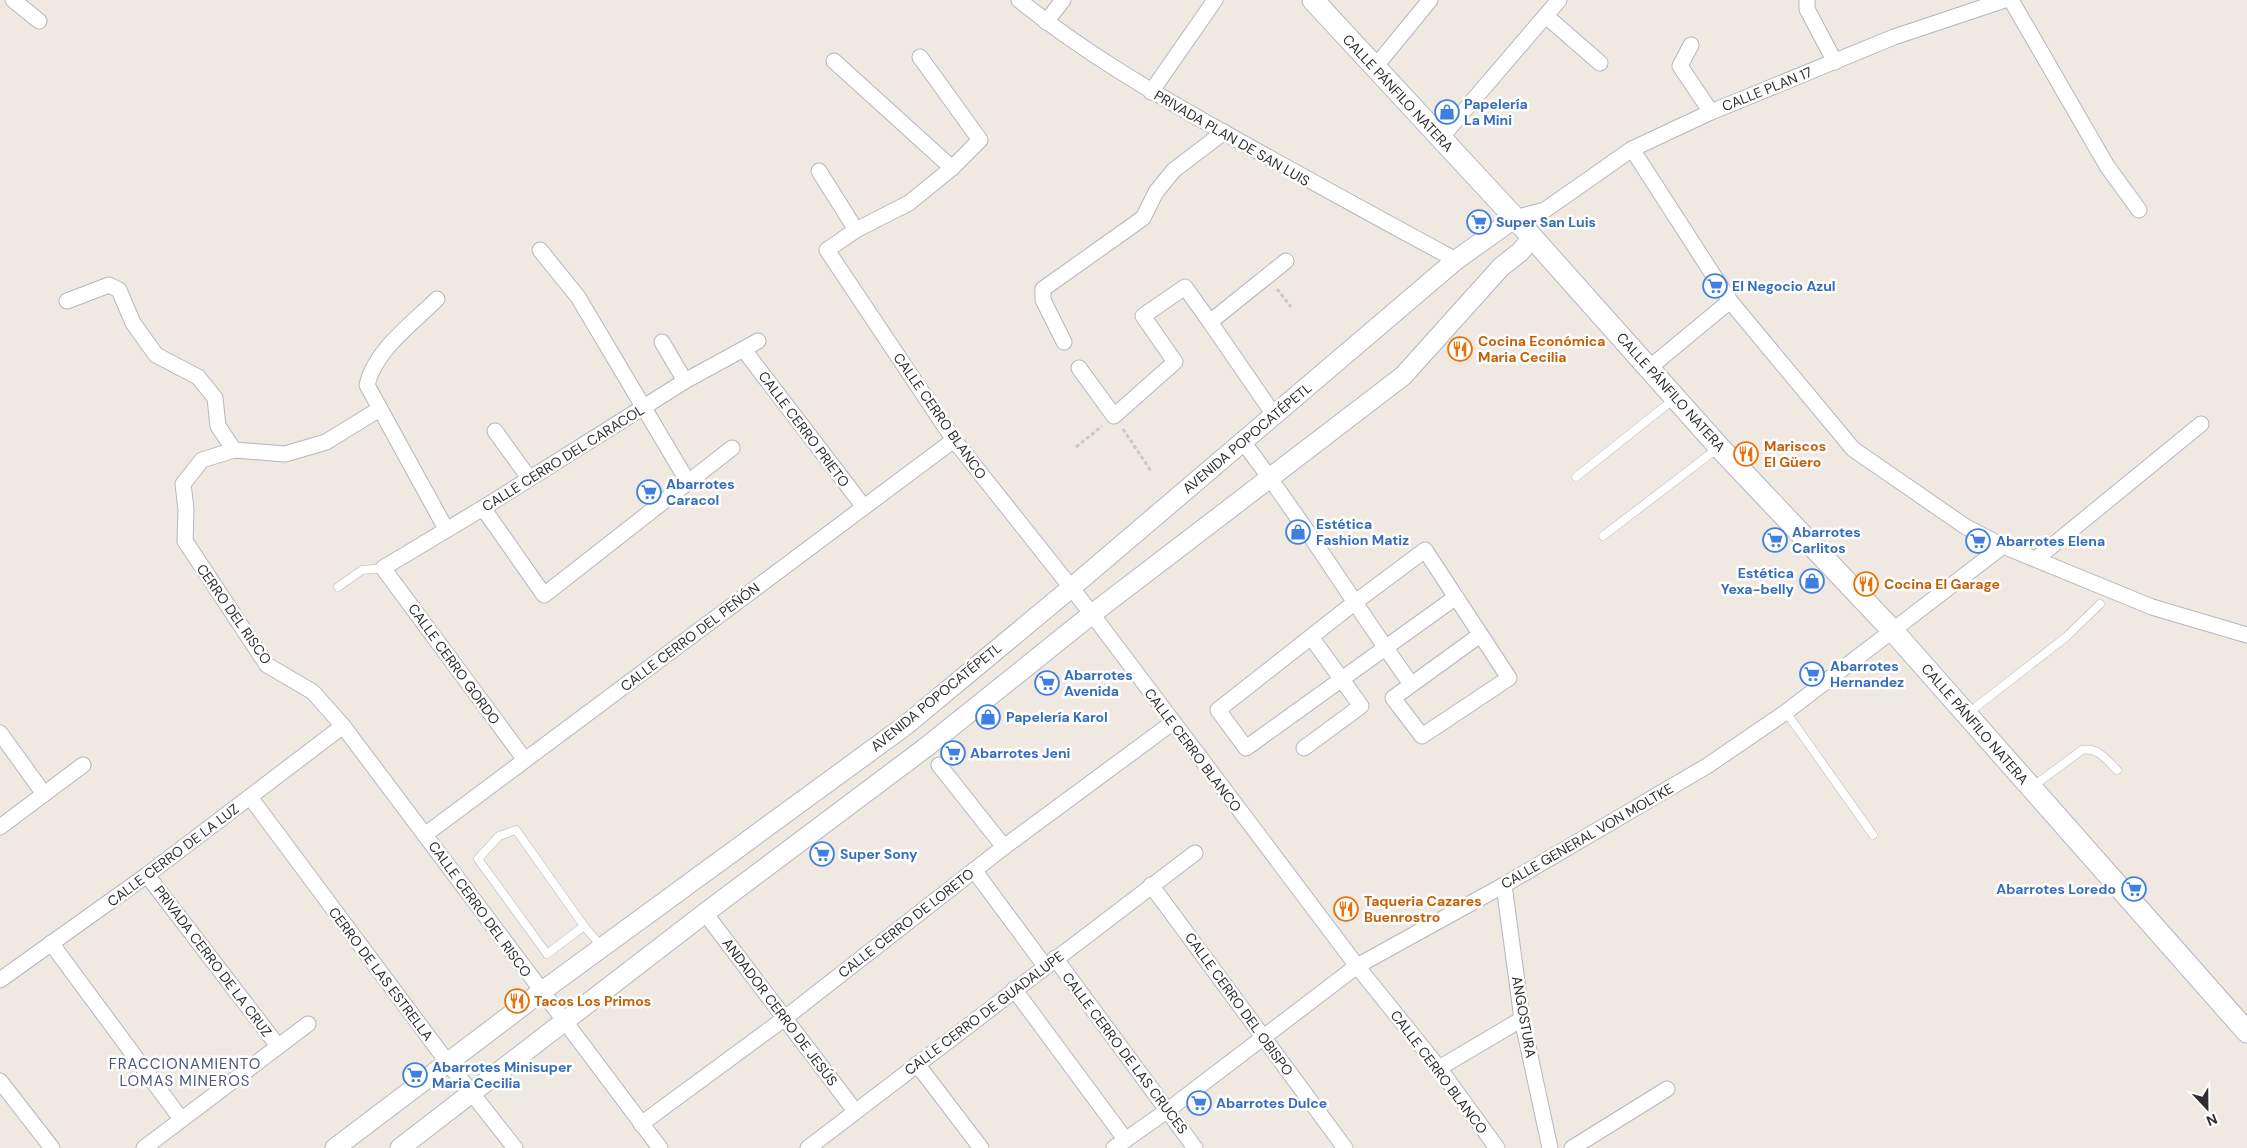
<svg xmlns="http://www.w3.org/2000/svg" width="2247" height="1148" font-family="'DM Sans',sans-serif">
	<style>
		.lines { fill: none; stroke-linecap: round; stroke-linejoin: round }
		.service-casing { stroke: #b4b7c1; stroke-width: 9 }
		.minor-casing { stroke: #b4b7c1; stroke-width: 17 }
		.tertiary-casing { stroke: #b4b7c1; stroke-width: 21 }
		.secondary-casing { stroke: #b4b7c1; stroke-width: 23 }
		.path { stroke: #c9c9c9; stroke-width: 3; stroke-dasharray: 4 2.5; stroke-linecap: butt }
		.service { stroke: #fff; stroke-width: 8 }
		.minor { stroke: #fff; stroke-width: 15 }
		.tertiary { stroke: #fff; stroke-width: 19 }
		.secondary { stroke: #fff; stroke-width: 21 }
		.labels { text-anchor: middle; stroke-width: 5; stroke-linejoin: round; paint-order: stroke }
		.street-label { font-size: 14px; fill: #2e2e2e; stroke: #fff }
		.shop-label { font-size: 14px; font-weight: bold; fill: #366cbe; stroke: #fff; text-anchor: start }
		.food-label { font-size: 14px; font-weight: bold; fill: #c56008; stroke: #fff; text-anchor: start }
		.neighbourhood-label { font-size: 15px; letter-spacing: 1px; fill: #4d5680; stroke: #fff }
	</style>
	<rect width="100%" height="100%" fill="#efe9e1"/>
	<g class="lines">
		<g class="service-casing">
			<g id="service">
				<path d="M1576,477l98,-78"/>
				<path d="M1603,536l115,-88"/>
				<path d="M338,587l24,-17 21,-2"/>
				<path d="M1786,712l87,123"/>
				<path d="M1967,714l99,-77 34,-33"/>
				<path d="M2032,787l50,-37c16,-3 24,9 35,20"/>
				<path d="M584,926l-37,28 -69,-95 21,-23 17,-6 68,96 18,21"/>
			</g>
		</g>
		<g class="minor-casing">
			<g id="minor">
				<path d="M13,0l26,21"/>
				<path d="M1019,0c63,51 133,92 204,132 77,43 155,86 233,128"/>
				<path d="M1807,0v9l28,53"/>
				<path d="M2011,0l96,166 32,44"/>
				<path d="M1546,16l54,47"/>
				<path d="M1046,22l17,-22"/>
				<path d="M1691,45l-11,21 31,46"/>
				<path d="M920,57l60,83 -28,28 -43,35 -53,27 -29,20 127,190 138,174 265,352 82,102 58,80"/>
				<path d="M834,61l118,107"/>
				<path d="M1375,67l55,-67"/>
				<path d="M1151,92l64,-92"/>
				<path d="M1440,139l119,-139"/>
				<path d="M1632,149l98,152 123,148 113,78 37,19 149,61 95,28"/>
				<path d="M819,171l37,59"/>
				<path d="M1515,218l30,-8 87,-61 79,-37 183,-75 111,-37"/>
				<path d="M540,250l38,47 110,185"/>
				<path d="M437,299c-25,25 -62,51 -70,86l79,144"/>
				<path d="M67,301l42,-16 10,5 14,33 23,32 42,22 17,21 3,28 16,24"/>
				<path d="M1210,322l64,93"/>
				<path d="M662,342l23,39"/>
				<path d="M1064,342l-21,-42v-11l100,-71 13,-26 18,-22 50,-38"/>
				<path d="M744,350l120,157"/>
				<path d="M1079,368l35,48 61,-54 -32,-46 42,-29 25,35 76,-61"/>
				<path d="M1649,368l81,-67"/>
				<path d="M378,410l-52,32 -41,12 -51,-4 -32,10 -19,24 3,25 -1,32 82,124 46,27 30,34 317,422"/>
				<path d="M495,431l34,47"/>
				<path d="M1243,442c60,78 111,162 168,242"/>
				<path d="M483,508l61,87 188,-147"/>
				<path d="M2036,559l165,-135"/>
				<path d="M1456,597l-210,151 -28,-38 136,-107 71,-53 84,128 -87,58 -29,-38 87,-63"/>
				<path d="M0,733l44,61"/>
				<path d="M1304,748l57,-42 -50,-69"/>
				<path d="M525,760l-142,-192 100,-60 202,-127 73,-40"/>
				<path d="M939,765l65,82"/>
				<path d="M250,797l198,266 67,85"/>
				<path d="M0,827l83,-62"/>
				<path d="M426,834l528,-394"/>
				<path d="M974,870l71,96"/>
				<path d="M147,875l131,171"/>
				<path d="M1151,885l194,263"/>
				<path d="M1504,885l18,134 28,129"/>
				<path d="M705,913l150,198"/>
				<path d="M51,943l130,176"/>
				<path d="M1055,958l140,190"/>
				<path d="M0,980l147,-105 196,-149"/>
				<path d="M1014,989l111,150"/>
				<path d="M917,1064l64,84"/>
				<path d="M1439,1068l83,-49"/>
				<path d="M0,1081l52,67"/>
				<path d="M641,1124l144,-106 219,-171 168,-124"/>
				<path d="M144,1148l164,-124"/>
				<path d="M808,1148l387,-295"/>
				<path d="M1114,1148l54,-38 189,-144 147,-81 203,-119 79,-54 217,-166"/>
				<path d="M1572,1148l95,-59"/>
			</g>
		</g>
		<g class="tertiary-casing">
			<g id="tertiary">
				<path d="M335,1148l206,-156 365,-267 165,-137 385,-328 59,-42"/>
				<path d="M400,1148l305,-235 220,-165 167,-134 311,-238 98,-109 19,-15 12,-14"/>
			</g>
		</g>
		<g class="secondary-casing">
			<path id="secondary" d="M1313,0l202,218 204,229 174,184 354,401"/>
		</g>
		<g class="path">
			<path d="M1277,289l14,18"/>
			<path d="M1123,429l28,42"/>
			<path d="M1076,447l26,-21"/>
		</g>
		<use href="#service" class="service"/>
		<use href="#minor" class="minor"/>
		<use href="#tertiary" class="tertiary"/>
		<use href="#secondary" class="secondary"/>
	</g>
	<defs>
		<g id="shop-ring" transform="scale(1.25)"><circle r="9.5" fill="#fff" stroke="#3f7fe0" stroke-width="1.5"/><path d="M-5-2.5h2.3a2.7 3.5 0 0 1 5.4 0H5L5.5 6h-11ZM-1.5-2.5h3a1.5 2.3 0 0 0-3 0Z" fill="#3f7fe0"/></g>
		<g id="supermarket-ring" transform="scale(1.25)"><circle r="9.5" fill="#fff" stroke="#3f7fe0" stroke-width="1.5"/><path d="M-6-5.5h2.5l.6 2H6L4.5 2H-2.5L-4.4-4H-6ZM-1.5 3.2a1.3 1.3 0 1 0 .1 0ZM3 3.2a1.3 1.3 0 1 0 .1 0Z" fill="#3f7fe0"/></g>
		<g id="restaurant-ring" transform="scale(1.25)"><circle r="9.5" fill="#fff" stroke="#e8710a" stroke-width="1.5"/><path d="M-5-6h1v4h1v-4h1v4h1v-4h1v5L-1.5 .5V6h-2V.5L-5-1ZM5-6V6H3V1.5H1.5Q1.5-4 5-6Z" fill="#e8710a"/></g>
	</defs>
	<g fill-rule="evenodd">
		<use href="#shop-ring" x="1447" y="112"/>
		<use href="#supermarket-ring" x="1479" y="222"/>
		<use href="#supermarket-ring" x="1715" y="286"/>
		<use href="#restaurant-ring" x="1460" y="349"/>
		<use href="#restaurant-ring" x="1746" y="454"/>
		<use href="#supermarket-ring" x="649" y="492"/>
		<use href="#shop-ring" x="1298" y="532"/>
		<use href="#supermarket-ring" x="1775" y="540"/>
		<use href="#supermarket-ring" x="1978" y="541"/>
		<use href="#shop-ring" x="1812" y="581"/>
		<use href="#restaurant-ring" x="1866" y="584"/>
		<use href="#supermarket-ring" x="1812" y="674"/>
		<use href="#supermarket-ring" x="1047" y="683"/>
		<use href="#shop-ring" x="988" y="717"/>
		<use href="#supermarket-ring" x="953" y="753"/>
		<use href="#supermarket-ring" x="822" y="854"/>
		<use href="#supermarket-ring" x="2134" y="889"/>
		<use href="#restaurant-ring" x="1346" y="909"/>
		<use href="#restaurant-ring" x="517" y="1001"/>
		<use href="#supermarket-ring" x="415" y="1075"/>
		<use href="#supermarket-ring" x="1199" y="1103"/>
	</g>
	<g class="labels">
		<g class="street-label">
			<text transform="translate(1767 89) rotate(-22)" y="5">CALLE PLAN 17</text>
			<text transform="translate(1398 93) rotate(47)" y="5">CALLE PÁNFILO NATERA</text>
			<text transform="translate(1232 138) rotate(30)" y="5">PRIVADA PLAN DE SAN LUIS</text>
			<text transform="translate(1671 392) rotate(48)" y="5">CALLE PÁNFILO NATERA</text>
			<text transform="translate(940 416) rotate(55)" y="5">CALLE CERRO BLANCO</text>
			<text transform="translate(804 429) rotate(53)" y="5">CALLE CERRO PRIETO</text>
			<text transform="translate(1247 438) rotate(-40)" y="5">AVENIDA POPOCATÉPETL</text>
			<text transform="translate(563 458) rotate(-32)" y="5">CALLE CERRO DEL CARACOL</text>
			<text transform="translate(234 614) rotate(55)" y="5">CERRO DEL RISCO</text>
			<text transform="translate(690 637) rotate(-37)" y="5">CALLE CERRO DEL PEÑÓN</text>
			<text transform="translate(454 664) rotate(54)" y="5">CALLE CERRO GORDO</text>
			<text transform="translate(936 697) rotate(-39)" y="5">AVENIDA POPOCATÉPETL</text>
			<text transform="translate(1975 724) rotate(49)" y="5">CALLE PÁNFILO NATERA</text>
			<text transform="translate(1193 750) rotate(53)" y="5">CALLE CERRO BLANCO</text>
			<text transform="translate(1587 836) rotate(-30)" y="5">CALLE GENERAL VON MOLTKE</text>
			<text transform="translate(173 855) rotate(-37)" y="5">CALLE CERRO DE LA LUZ</text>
			<text transform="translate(480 909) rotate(54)" y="5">CALLE CERRO DEL RISCO</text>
			<text transform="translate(906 923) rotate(-38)" y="5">CALLE CERRO DE LORETO</text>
			<text transform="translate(213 961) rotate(53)" y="5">PRIVADA CERRO DE LA CRUZ</text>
			<text transform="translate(381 974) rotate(53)" y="5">CERRO DE LAS ESTRELLA</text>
			<text transform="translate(1239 1004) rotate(54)" y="5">CALLE CERRO DEL OBISPO</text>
			<text transform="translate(780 1012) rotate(53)" y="5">ANDADOR CERRO DE JESÚS</text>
			<text transform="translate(984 1013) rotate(-37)" y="5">CALLE CERRO DE GUADALUPE</text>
			<text transform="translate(1524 1017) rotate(80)" y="5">ANGOSTURA</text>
			<text transform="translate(1125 1053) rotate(53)" y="5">CALLE CERRO DE LAS CRUCES</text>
			<text transform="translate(1439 1072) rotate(53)" y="5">CALLE CERRO BLANCO</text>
		</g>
		<g class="shop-label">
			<text x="1464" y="109">Papelería<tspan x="1464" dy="16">La Mini</tspan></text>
			<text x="1496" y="227">Super San Luis</text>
			<text x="1732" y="291">El Negocio Azul</text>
			<text x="666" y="489">Abarrotes<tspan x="666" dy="16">Caracol</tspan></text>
			<text x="1316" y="529">Estética<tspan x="1316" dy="16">Fashion Matiz</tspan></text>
			<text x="1792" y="537">Abarrotes<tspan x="1792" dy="16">Carlitos</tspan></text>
			<text x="1996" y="546">Abarrotes Elena</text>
			<text x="1794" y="578" text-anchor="end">Estética<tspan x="1794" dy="16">Yexa-belly</tspan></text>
			<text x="1830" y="671">Abarrotes<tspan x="1830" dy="16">Hernandez</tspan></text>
			<text x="1064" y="680">Abarrotes<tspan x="1064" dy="16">Avenida</tspan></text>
			<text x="1006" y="722">Papelería Karol</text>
			<text x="970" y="758">Abarrotes Jeni</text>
			<text x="840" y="859">Super Sony</text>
			<text x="2116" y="894" text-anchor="end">Abarrotes Loredo</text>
			<text x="432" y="1072">Abarrotes Minisuper<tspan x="432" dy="16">Maria Cecilia</tspan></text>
			<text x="1216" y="1108">Abarrotes Dulce</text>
		</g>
		<g class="food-label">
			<text x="1478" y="346">Cocina Económica<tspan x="1478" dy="16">Maria Cecilia</tspan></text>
			<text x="1764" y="451">Mariscos<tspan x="1764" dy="16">El Güero</tspan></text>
			<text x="1884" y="589">Cocina El Garage</text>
			<text x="1364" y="906">Taqueria Cazares<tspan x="1364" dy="16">Buenrostro</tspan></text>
			<text x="534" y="1006">Tacos Los Primos</text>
		</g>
		<g class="neighbourhood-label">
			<text x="185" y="1069">FRACCIONAMIENTO<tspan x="185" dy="17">LOMAS MINEROS</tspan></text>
		</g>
	</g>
	<g transform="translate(2207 1108) rotate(158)" stroke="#ffffff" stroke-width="4" paint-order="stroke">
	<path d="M0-4L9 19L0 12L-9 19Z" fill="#2e2e2e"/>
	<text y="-8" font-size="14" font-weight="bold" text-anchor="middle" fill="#2e2e2e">N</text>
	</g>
</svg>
